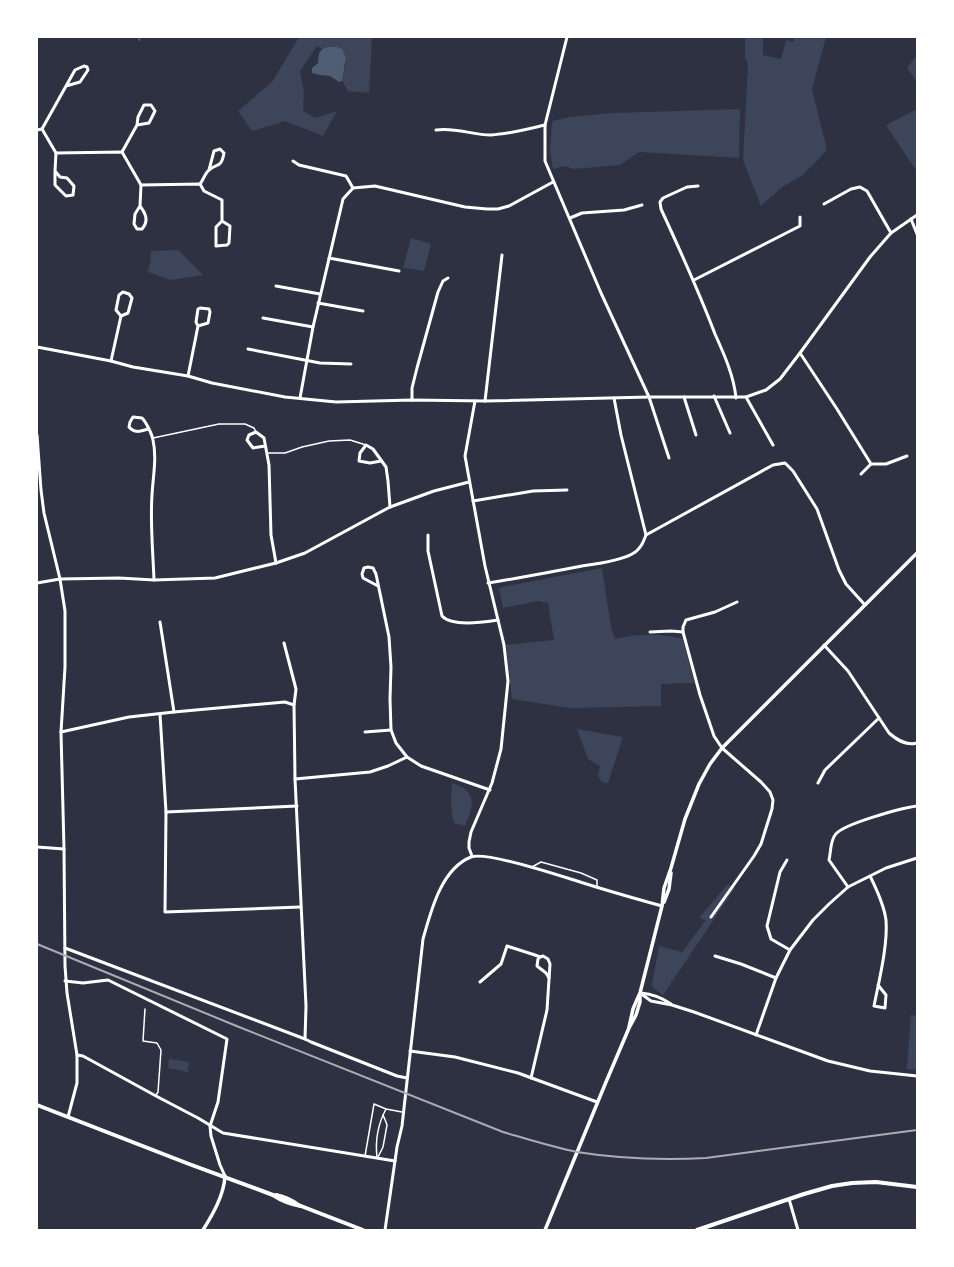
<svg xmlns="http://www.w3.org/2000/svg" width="954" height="1267" font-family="Helvetica,sans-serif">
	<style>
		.green { fill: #3c4559 }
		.water { fill: #4f5d75 }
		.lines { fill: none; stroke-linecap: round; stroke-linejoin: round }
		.stream { stroke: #4f5d75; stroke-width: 2 }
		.service { stroke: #fff; stroke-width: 1.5 }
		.minor { stroke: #fff; stroke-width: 3 }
		.tertiary { stroke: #fff; stroke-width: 3.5 }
		.secondary { stroke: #fff; stroke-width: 4 }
		.rail { stroke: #abadb3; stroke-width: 2 }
	</style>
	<rect width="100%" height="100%" fill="#2d3142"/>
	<g class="green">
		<path d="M299,37h73l-3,56 -21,-2 -6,-10 4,-18 -13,-15 -11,1 -5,-3 -17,25 4,21 -1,19 13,7 21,-7 -14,25 -38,-15 -33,10 -14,-20 34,-29z"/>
		<path d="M745,37h18v18l18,4 5,-19 7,2 2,-5h31l-14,52 15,61 -24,25 -21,12 -21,19 -18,-46 5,-96 -3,-6z"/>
		<path d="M917,55v27l-10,-14z"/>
		<path d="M740,109l-1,49 -100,-6 -19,13 -46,4 -9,-3 -12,3 -3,-18 2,-30 18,-4 42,-4z"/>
		<path d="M917,109v63l-31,-47z"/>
		<path d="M411,238l20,6 -7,27 -21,-3z"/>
		<path d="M178,250l25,25 -32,5 -23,-8 2,-9 1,-12z"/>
		<path d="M602,568l9,59 4,12c21,-5 47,-6 68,0l11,44 -33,1v22l-91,2 -58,-9 -6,-54 48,-5 -6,-37 -10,-2 -35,7 -4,-19 3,-2z"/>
		<path d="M577,729l46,8 -15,46 -6,-1 -4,-6 2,-10 -12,-7z"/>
		<path d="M452,783c4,2 9,3 12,5 14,11 6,26 1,38l-11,-3c-4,-13 -3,-26 -2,-40z"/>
		<path d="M728,884l7,4 -72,107 -10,-7 -1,-4 7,-38 23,6 24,-32 -7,-2z"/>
		<path d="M911,1015l6,1v54l-10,-1z"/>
		<path d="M169,1059l20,3 -1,10 -20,-4z"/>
	</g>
	<path class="water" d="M328,47h9l5,2 4,9 -4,23 -3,1 -9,-6 -10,-1 -8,-2v-5l6,-5c1,-9 0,-13 10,-16z"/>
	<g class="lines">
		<path class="stream" d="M139,40l1,-3"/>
		<g class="service">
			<path d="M153,438l66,-14h26l9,4 2,4"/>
			<path d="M267,453h18l17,-6 27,-6 21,-1 16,5"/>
			<path d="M532,867l9,-5 40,11 16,7v7"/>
			<path d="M145,1009l-2,32 14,2 4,7 -3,42 -2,3"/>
			<path d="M365,1156l9,-52 12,5 16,3"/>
			<path d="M377,1157c-2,-17 1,-33 9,-48"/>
			<path d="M378,1157l5,-10 4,-22 -1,-3 -3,-7"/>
		</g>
		<g class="minor">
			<path d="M567,37l-22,88v36l56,132 48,104 20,61"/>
			<path d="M42,129l33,-59 9,-4 3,1 1,3 -8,12 -14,4"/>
			<path d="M37,130l5,-1 14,24 66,-1 19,33 59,-1 4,7 18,9v21l8,5 -1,17 -2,2 -11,1v-19l6,-6"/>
			<path d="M436,130c19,-3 36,5 55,5 18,-1 37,-6 54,-10"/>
			<path d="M122,152l15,-27 1,-8 6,-12h7l4,6 -6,12 -12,2"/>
			<path d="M293,161l6,4 47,11 7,12 22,-2 90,21 22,2h11l11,-3 44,-24"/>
			<path d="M55,171v14l11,11 7,-1 1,-9 -7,-8 -7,-1 -5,-6 1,-18"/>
			<path d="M200,184c3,-4 5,-10 8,-13 8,-9 13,-1 16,-18l-4,-4 -6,2 -5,19"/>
			<path d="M698,186l-11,1 -24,11 -3,4 1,7c19,41 38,83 54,125 9,20 19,42 21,64"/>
			<path d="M824,204l27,-15 9,-2 7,4 24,42"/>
			<path d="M140,206c6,8 9,15 2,23h-5l-3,-5 1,-10 5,-8 1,-21"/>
			<path d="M570,218l12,-5 42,-3 18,-5"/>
			<path d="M911,219l6,15"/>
			<path d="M329,258l70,13"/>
			<path d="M694,280l106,-54v-9"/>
			<path d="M276,286l44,8"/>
			<path d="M123,292l6,2 3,4 -4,15 -7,3 -5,-6 3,-15z"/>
			<path d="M318,303l45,8"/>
			<path d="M263,318l50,9"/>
			<path d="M37,347l74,14 22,6 55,9 24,7 73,14 51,5 76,-2 73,1 164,-4h97l20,-7 14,-11 20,-26 70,-96 21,-24 26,-18"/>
			<path d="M248,349l72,14 31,1"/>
			<path d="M800,353l37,56 34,55"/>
			<path d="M111,361l10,-45"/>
			<path d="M188,376l10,-50 -2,-4 2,-13 2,-1 9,1 1,3 -2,11 -10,3"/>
			<path d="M714,396l16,37"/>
			<path d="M684,397l12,38"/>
			<path d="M746,397l27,48"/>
			<path d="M300,398l13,-71 30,-128 10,-11"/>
			<path d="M412,400v-12l5,-20 21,-76 5,-11 5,-3"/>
			<path d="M485,401l17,-146"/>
			<path d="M148,429c-7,2 -13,5 -19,-2l1,-5 3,-5 9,1c4,4 10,16 11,22 4,18 0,36 -1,55 -2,28 1,57 2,85"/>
			<path d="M37,435l4,55 3,23 16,66 5,32v56l-4,65 3,117 1,117 2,27 10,62v28l-9,34"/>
			<path d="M265,446l-12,2 -6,-8 2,-5 7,-3 8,6 5,27 2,70 5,28"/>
			<path d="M381,461l-11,2 -11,-2 1,-8 6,-8 7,4 13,18 2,14 2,26"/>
			<path d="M861,474l10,-10h15l21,-8"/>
			<path d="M473,501l60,-10 34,-1"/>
			<path d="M428,535v16l14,65c10,11 42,6 56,4"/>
			<path d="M646,535l127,-70 12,-2 8,8 24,38 22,61 7,14 19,21"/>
			<path d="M37,583l23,-4 59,-1 35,2 61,-2 61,-15 29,-10 85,-46 44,-16 35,-9"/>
			<path d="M488,583c31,-5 63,-11 94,-17 14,-2 38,-5 50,-12 8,-4 11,-11 14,-19l-25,-100 -7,-37"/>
			<path d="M378,586l-15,-8 -1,-4 2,-6 4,-1 5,1 3,6 13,63 2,30 -1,32 1,31 5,13 11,14 14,9 69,24"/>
			<path d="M160,622l14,90"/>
			<path d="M650,632l21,-1 12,1"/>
			<path d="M284,643l12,46 -2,16 1,74 11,227 -1,33"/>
			<path d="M824,645l24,26 41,62c8,7 17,13 28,10"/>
			<path d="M160,714l6,98 -1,100 135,-5"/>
			<path d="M61,732l68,-15 45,-5 111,-10 9,3"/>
			<path d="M365,732l26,-2"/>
			<path d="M295,779l75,-7 18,-6 19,-9"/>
			<path d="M818,783l7,-13 54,-52"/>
			<path d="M166,812l131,-6"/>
			<path d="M37,847l27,2"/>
			<path d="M472,856l-3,-8v-6l2,-10 21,-49 9,-34 7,-68 -4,-36 -19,-79 -20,-110 10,-55"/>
			<path d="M787,860l-7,12 -13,54 4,13 19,11"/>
			<path d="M870,876c7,14 14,29 16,44 2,25 -7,61 -12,86l11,2 1,-13 -8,-10"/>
			<path d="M848,887l-19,-27c2,-8 1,-18 6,-25 7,-11 67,-27 82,-29"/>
			<path d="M711,917l43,-61 7,-12 11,-35 1,-9 -3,-8 -9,-10 -39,-34 -8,-12 -14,-41 -17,-63v-5l3,-7 29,-8 22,-10"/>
			<path d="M65,948l240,91 6,3 86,34 10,2"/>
			<path d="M715,956l26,8 35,14"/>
			<path d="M540,957l-2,2 -1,7 9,7 3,5"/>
			<path d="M65,981l18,2 25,-3 119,59 -9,63 -8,24 1,10 9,29 5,11"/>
			<path d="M480,982l21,-18 6,-18 28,9 5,2 3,-1 5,3 2,5 -3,46 -16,68"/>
			<path d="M640,993l11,8 21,4 22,7 134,49 42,10 47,5"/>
			<path d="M641,993c11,1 20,4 30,11"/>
			<path d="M756,1035l20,-57 14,-28 23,-30 16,-16 19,-17 38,-19 31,-10"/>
			<path d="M410,1051l45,6 63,16 79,29"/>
			<path d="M77,1055l6,1 73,40 42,22 25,15 172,28"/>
			<path d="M789,1199l9,31"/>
			<path d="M385,1230l12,-83 5,-21 21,-187c8,-28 18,-70 48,-82 15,-6 87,18 106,24 28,9 56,17 85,25"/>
		</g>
		<g class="tertiary">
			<path d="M664,902l5,-13 2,-16"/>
			<path d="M629,1027l4,-18 6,-14"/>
			<path d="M203,1230c10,-16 21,-35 22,-54"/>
			<path d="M545,1230l61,-148 23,-54 7,-13 4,-13v-9l22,-87 2,-18 7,-20 14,-49 14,-35 11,-20 12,-16 195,-195"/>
		</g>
		<g class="secondary">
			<path d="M37,1105l152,59 84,31c9,6 17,9 28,11l62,24"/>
			<path d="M276,1195c10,2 16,5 24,11"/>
			<path d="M697,1230l107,-36 28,-8 20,-3 24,-1 41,5"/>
		</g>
		<path class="rail" d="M37,944l202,83 264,105c24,7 49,15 74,20 43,7 86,8 129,6l211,-28"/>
	</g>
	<rect width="954" height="1267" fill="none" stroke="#ffffff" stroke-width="76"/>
</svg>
